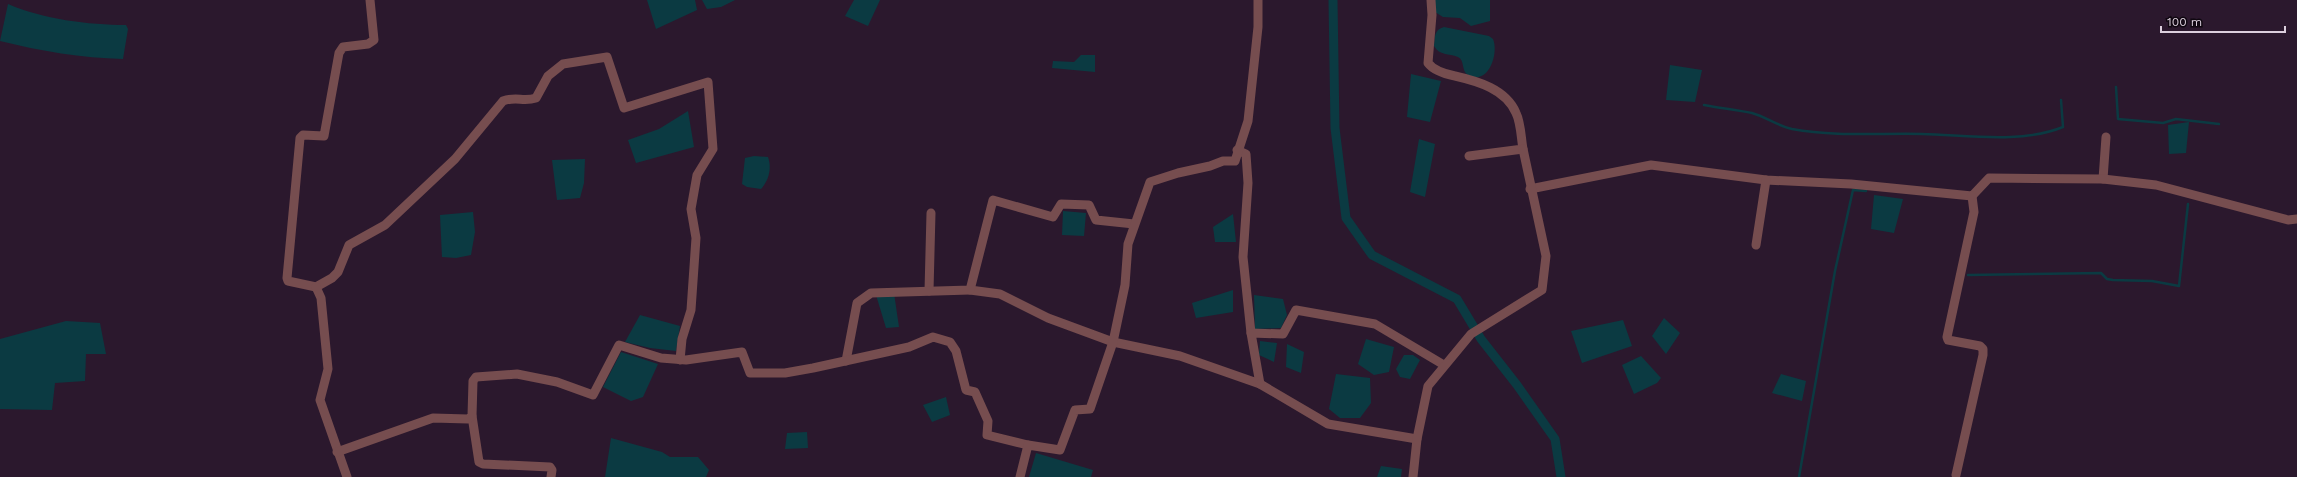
<svg xmlns="http://www.w3.org/2000/svg" width="2297" height="477" font-family="'Work Sans',sans-serif">
	<style>
		.water { fill: #0b3a42 }
		.lines { fill: none; stroke-linecap: round; stroke-linejoin: round }
		.stream { stroke: #0b3a42; stroke-width: 2.5 }
		.canal { stroke: #0b3a42; stroke-width: 9 }
		.street { stroke: #764d4f; stroke-width: 9 }
	</style>
	<rect width="100%" height="100%" fill="#2b182d"/>
	<g class="water">
		<path d="M647,0h48l2,10 -41,19z"/>
		<path d="M702,0h33l-14,7 -14,2z"/>
		<path d="M854,0h26l-12,26 -23,-10z"/>
		<path d="M1435,0h55v21l-19,5 -11,-8 -17,-1 -8,-5z"/>
		<path d="M8,4c34,15 81,21 118,21l2,4 -5,30c-41,-1 -83,-8 -123,-18z"/>
		<path d="M1444,27l45,9 4,3c6,14 -4,47 -25,36 -7,-4 -3,-15 -10,-18 -10,-4 -18,-1 -24,-11 1,-10 0,-16 10,-19z"/>
		<path d="M1081,55h14v17l-43,-4 1,-7 21,1z"/>
		<path d="M1670,65l32,5 -7,32 -29,-2z"/>
		<path d="M1411,74l30,7 -11,41 -23,-5z"/>
		<path d="M688,111l6,36 -58,16 -8,-23 31,-11z"/>
		<path d="M2189,122l-3,31 -17,1 -1,-29z"/>
		<path d="M1419,139l16,5 -10,53 -15,-5z"/>
		<path d="M754,156l14,1c4,11 1,23 -7,32l-14,-2 -5,-3 3,-26z"/>
		<path d="M585,159l-1,24 -4,15 -23,2 -5,-40z"/>
		<path d="M1874,195l29,4 -9,34 -23,-4z"/>
		<path d="M1063,211l23,2 -2,23 -22,-1z"/>
		<path d="M473,212l2,20 -4,23 -15,3 -14,-1 -2,-42z"/>
		<path d="M1233,214l3,28h-21l-2,-15z"/>
		<path d="M1233,290v22l-37,6 -4,-15z"/>
		<path d="M894,293l5,34 -13,1 -10,-33z"/>
		<path d="M1254,295l29,4 4,16 -6,13 -26,1z"/>
		<path d="M640,315l40,11 -4,25 -26,-3 -25,-6z"/>
		<path d="M1664,318l16,15 -14,21 -14,-18z"/>
		<path d="M1623,320l9,26 -50,17 -11,-32z"/>
		<path d="M66,321l34,2 6,31h-20l-1,27 -30,2 -3,27 -52,-1v-70z"/>
		<path d="M1366,339l28,8 -5,25 -15,3 -16,-11z"/>
		<path d="M1260,341l17,2 -3,19 -15,-7z"/>
		<path d="M1287,344l17,8 -3,21 -15,-6z"/>
		<path d="M621,352l37,12 -15,33 -12,4 -28,-14z"/>
		<path d="M1404,355h9l7,5 -10,19 -10,-2 -4,-8z"/>
		<path d="M1641,356l20,22 -4,5 -23,11 -12,-29z"/>
		<path d="M1336,374l34,4 1,25 -11,15h-20l-11,-9z"/>
		<path d="M1781,374l25,7 -4,20 -30,-8z"/>
		<path d="M946,397l4,18 -18,7 -9,-17z"/>
		<path d="M807,432l1,16 -23,1 2,-16z"/>
		<path d="M611,438l51,14 8,5h28l11,13 -3,7h-101z"/>
		<path d="M1036,453l57,17 -2,7h-62z"/>
		<path d="M1381,466l21,3 -1,8h-24z"/>
	</g>
	<g class="lines">
		<g class="stream">
			<path d="M2116,87l2,32 45,4 13,-4 43,5"/>
			<path d="M1704,105c16,3 33,5 48,8 14,4 26,13 40,16 44,8 86,4 130,5 45,1 99,10 141,-7l-2,-27"/>
			<path d="M1968,275l133,-2 6,6 6,1 39,1 27,5 9,-82"/>
			<path d="M1799,477l36,-206 18,-81 13,1"/>
		</g>
		<path class="canal" d="M1333,0l2,128 11,90 26,37 85,44 24,40 36,46 38,54 6,38"/>
		<g class="street">
			<path d="M370,0l4,40 -6,4 -25,3 -4,6 -15,83 -21,-1 -3,3 -13,140 1,3 28,6 16,-9 6,-6 11,-27 36,-20 70,-66 48,-58c13,-5 20,1 33,-3l12,-22 15,-12 44,-7 17,51 84,-26 5,67 -16,26 -6,34 5,29 -5,72 -9,29 -2,21"/>
			<path d="M1431,0l1,15 -4,48c6,8 17,11 27,13 22,5 51,13 61,37 5,10 5,25 7,36l-54,7"/>
			<path d="M1237,150l9,4 2,29 -5,74 8,76"/>
			<path d="M2103,179l3,-42"/>
			<path d="M1530,189l121,-24 115,15 85,4 121,12 17,-18 114,1 53,6 132,35 9,-1"/>
			<path d="M1756,245l10,-65"/>
			<path d="M316,287l5,11 7,71 -8,31 27,77"/>
			<path d="M970,290l30,4 48,24 65,24 67,14 80,28 -9,-51 32,1 13,-24 79,14 69,41"/>
			<path d="M929,291l2,-78"/>
			<path d="M846,361l11,-58 14,-10 99,-3 23,-90 60,17 8,-13 28,1 7,15 38,4"/>
			<path d="M1260,384l68,40 89,15"/>
			<path d="M472,416l7,46 4,2 67,3 2,3 -1,7"/>
			<path d="M337,452l96,-34 35,1 4,-3 1,-35 3,-4 41,-3 40,8 36,13 26,-50 42,13 25,2 56,-8 8,21h35l28,-5 96,-21 24,-10 17,5 6,9 10,39 9,2 13,29 -1,14 41,10"/>
			<path d="M1956,475l27,-120v-6l-3,-3 -32,-6 -1,-3 27,-125 -2,-16"/>
			<path d="M1020,477l8,-32 32,5 15,-40 15,-1 23,-67 12,-57 3,-41 22,-62 28,-9 32,-7 13,-5h12l13,-40 10,-94v-27"/>
			<path d="M1413,477l4,-38 11,-53 43,-52 71,-44 4,-34 -23,-107"/>
		</g>
	</g>
	<path d="M2161 26v6h124v-6" fill="none" stroke="#dccfdd" stroke-width="2"/>
	<text x="2167" y="26" font-size="12" fill="#dccfdd" stroke="#0f0710" stroke-width="3" paint-order="stroke">100 m</text>
</svg>
